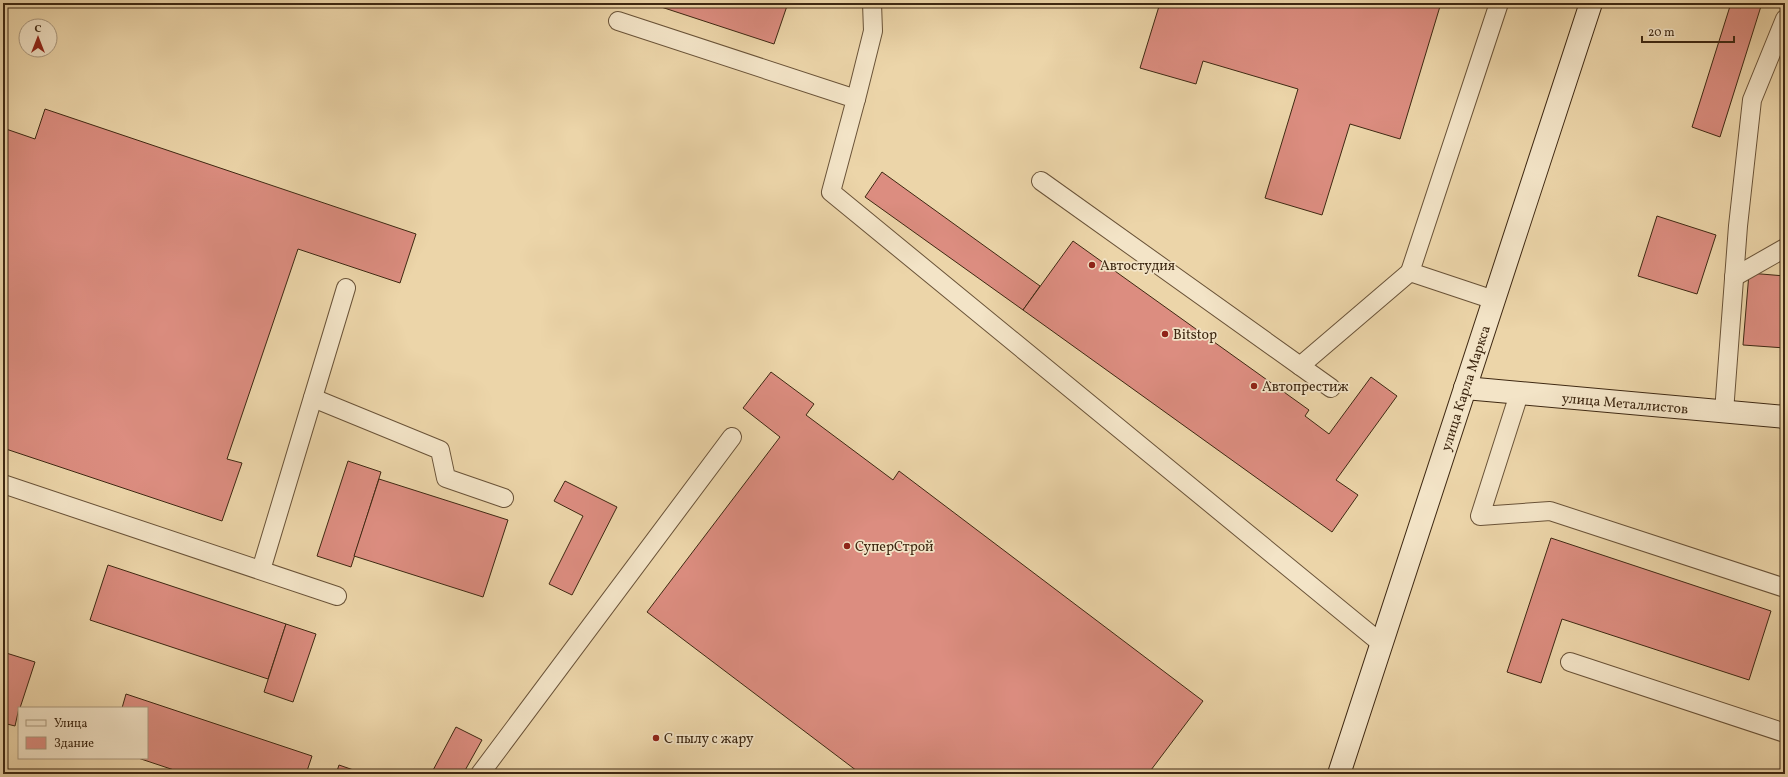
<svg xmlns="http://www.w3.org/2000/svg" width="1788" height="777" font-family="Vollkorn,serif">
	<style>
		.building { fill: #dc8d80; stroke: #3e2812 }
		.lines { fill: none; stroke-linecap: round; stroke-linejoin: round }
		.lane-casing { stroke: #6a5338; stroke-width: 20 }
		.secondary-casing { stroke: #3e2812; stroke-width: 24 }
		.lane { stroke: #f3e4c7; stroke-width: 18 }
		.secondary { stroke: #f3e4c7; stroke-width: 22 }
		.poi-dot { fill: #8f2418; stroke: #f3e4c7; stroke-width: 1.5 }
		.labels { text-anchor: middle; stroke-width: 3.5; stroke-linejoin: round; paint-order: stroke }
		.poi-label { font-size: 14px; fill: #3e2812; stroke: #f3e4c7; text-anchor: start }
		.street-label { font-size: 14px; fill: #3e2812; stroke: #f3e4c7 }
	</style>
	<rect width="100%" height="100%" fill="#ecd5a9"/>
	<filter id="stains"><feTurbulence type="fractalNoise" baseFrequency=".005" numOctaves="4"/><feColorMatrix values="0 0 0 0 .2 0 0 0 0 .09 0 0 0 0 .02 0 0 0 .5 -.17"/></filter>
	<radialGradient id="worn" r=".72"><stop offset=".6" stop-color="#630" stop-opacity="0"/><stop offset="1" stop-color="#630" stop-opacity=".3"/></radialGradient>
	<g class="building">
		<path d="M649,3h139l-14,41z"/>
		<path d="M1160,3h281l-41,136 -50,-15 -28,91 -57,-17 33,-109 -95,-28 -7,23 -56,-16z"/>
		<path d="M1731,3h31l-42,134 -28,-10z"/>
		<path d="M45,109l371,125 -16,49 -102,-34 -71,210 15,4 -20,58 -219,-73v-320l32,11z"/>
		<path d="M882,172l158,114 -17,24 -158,-113z"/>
		<path d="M1657,216l59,19 -19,59 -59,-18z"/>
		<path d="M1073,241l236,169 -4,6 24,18 42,-57 26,19 -61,84 22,15 -26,37 -309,-222z"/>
		<path d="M1749,273l36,3v72l-42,-3z"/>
		<path d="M771,372l43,32 -8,11 87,65 6,-9 304,230 -55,73h-287l-214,-162 133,-175 -37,-29z"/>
		<path d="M348,461l33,11 -30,95 -34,-11z"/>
		<path d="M379,479l129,41 -25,77 -129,-41z"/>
		<path d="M565,481l52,26 -45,88 -23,-11 34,-68 -29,-15z"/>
		<path d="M1551,538l220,73 -22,69 -187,-61 -21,64 -34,-11z"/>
		<path d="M108,565l178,59 -18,55 -178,-59z"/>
		<path d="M286,624l30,10 -23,68 -29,-10z"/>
		<path d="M3,652l32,10 -15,46h-1l-4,18 -12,-3z"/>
		<path d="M126,694l186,62 -6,18h-120l-48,-16h9v-50h-25z"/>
		<path d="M456,727l26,13 -19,34h-32z"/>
		<path d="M339,765l26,9h-29z"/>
	</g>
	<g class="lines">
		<g class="lane-casing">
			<g id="lane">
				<path d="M618,21l238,78 -25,93 551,452"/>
				<path d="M856,99l17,-68 -1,-28"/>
				<path d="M1041,181l290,207"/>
				<path d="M1410,272l89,-269"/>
				<path d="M1734,277l51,-29"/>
				<path d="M1300,366l110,-94 84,28"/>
				<path d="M1519,394l-39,122 70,-5 235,77"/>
				<path d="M313,398l127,52 6,28 58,20"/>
				<path d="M1724,412l14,-186 14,-126 33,-81"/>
				<path d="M3,484l334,112"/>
				<path d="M261,570l85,-282"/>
				<path d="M1570,662l215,71"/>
				<path d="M480,774l252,-337"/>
			</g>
		</g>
		<g class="secondary-casing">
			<g id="secondary">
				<path d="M1465,388l320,29"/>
				<path d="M1339,774l252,-771"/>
			</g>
		</g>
		<use href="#lane" class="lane"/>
		<use href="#secondary" class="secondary"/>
	</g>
	<g class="poi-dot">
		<circle cx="1092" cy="265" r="4"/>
		<circle cx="1165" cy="334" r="4"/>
		<circle cx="1254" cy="386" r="4"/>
		<circle cx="847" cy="546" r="4"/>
		<circle cx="656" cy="738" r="4"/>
	</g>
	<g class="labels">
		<g class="poi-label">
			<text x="1100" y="270">Автостудия</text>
			<text x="1173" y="339">Bitstop</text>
			<text x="1262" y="391">Автопрестиж</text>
			<text x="855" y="551">СуперСтрой</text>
			<text x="664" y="743">С пылу с жару</text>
		</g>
		<g class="street-label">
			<text transform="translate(1465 388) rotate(-72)" y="5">улица Карла Маркса</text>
			<text transform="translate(1625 403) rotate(5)" y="5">улица Металлистов</text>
		</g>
	</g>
	<rect width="1788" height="777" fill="none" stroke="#ecd5a9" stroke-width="16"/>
	<rect x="4" y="4" width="1780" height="769" fill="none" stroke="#3e2812" stroke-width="2"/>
	<rect x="8" y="8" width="1772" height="761" fill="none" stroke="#3e2812"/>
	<rect x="18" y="707" width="130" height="52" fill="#f3e4c7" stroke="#ab997f"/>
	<rect x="26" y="720" width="20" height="6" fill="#f3e4c7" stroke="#ab997f"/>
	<text x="54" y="727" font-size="12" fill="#3e2812">Улица</text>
	<rect x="26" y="737" width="20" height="12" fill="#dc8d80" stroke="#ab997f"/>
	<text x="54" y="747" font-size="12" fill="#3e2812">Здание</text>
	<g transform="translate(38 38)"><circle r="19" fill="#f3e4c7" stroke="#ab997f"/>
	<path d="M0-3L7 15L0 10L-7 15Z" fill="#8f2418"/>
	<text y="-6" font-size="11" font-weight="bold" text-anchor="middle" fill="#3e2812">С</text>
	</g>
	<path d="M1642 36v6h92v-6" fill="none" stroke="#3e2812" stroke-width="2"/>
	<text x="1648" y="36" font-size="12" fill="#3e2812" stroke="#f3e4c7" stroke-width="3" paint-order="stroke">20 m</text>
	<rect width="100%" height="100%" filter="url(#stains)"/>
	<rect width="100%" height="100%" fill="url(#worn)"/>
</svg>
